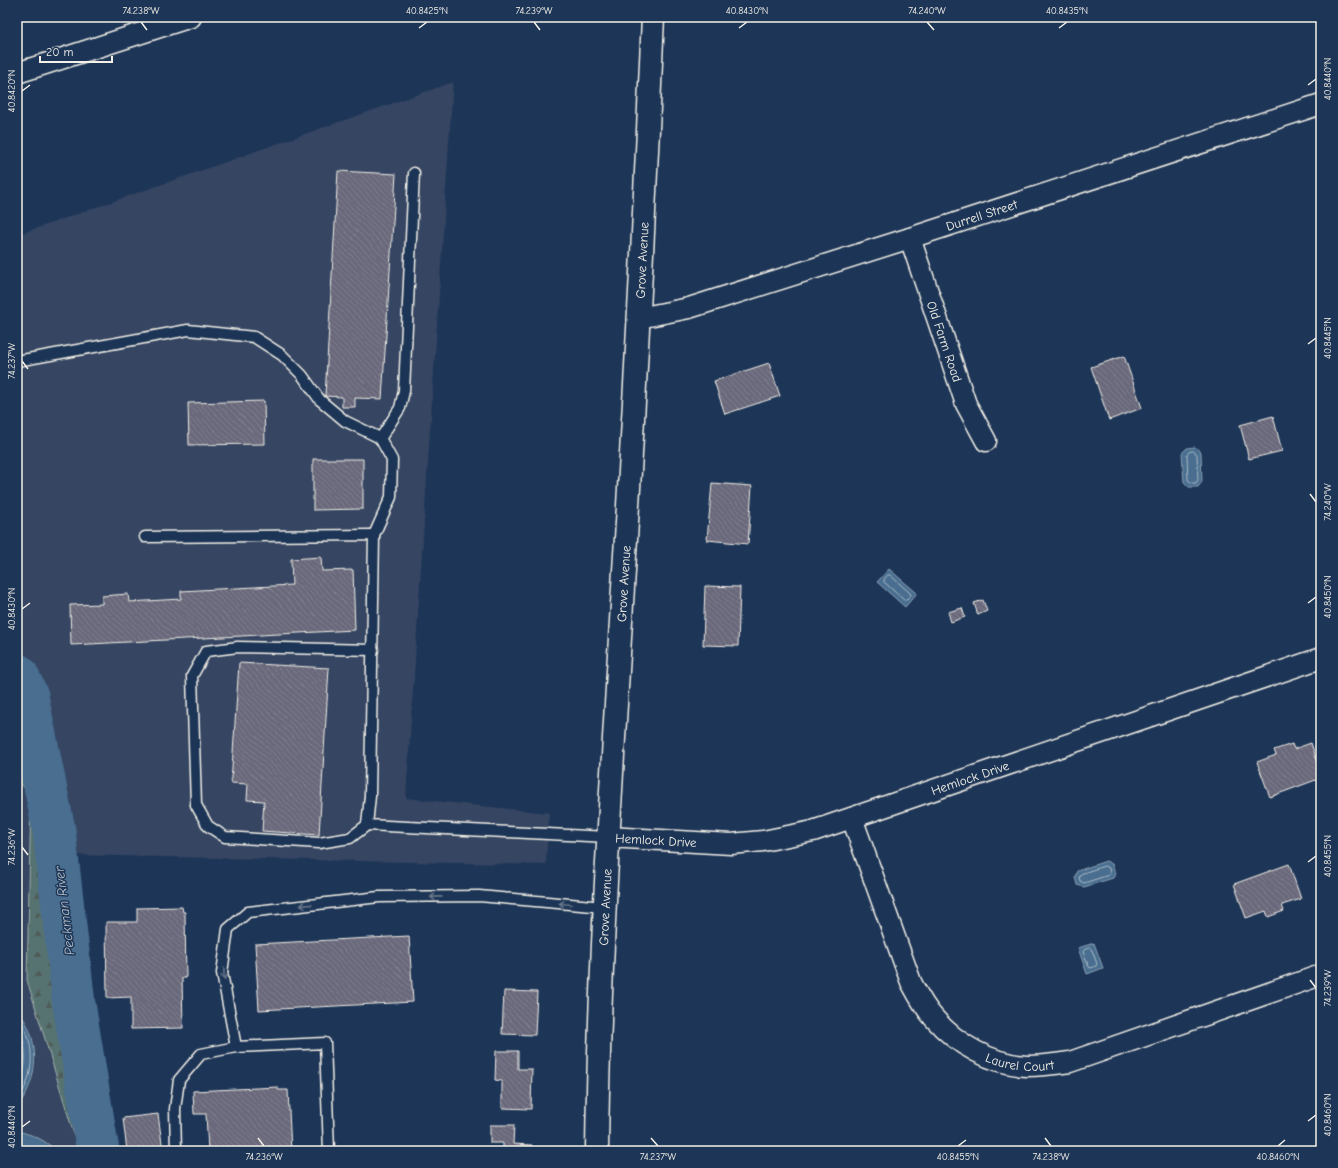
<svg xmlns="http://www.w3.org/2000/svg" width="1338" height="1168" viewBox="0 0 1338 1168" font-family="'Comic Neue',sans-serif">
<style>
.built{fill:#344562}
.forest{fill:url(#forest-firs);stroke:#a5b2ac}
.water{fill:#486e90;stroke:#8da2b3}
.lines{fill:none;stroke-linecap:round;stroke-linejoin:round}
.shore{stroke:#afbdc5;stroke-width:1}
.river{stroke:#486e90;stroke-width:43}
.building{fill:url(#building-back-hatch);stroke:#f4f1e8}
.service-casing{stroke:#f4f1e8;stroke-width:13}
.minor-casing{stroke:#f4f1e8;stroke-width:23}
.tertiary-casing{stroke:#f4f1e8;stroke-width:25}
.service{stroke:#1d3557;stroke-width:10}
.minor{stroke:#1d3557;stroke-width:20}
.tertiary{stroke:#1d3557;stroke-width:22}
.oneway{stroke:#68778a}
.ticks{fill:none;stroke:#f4f1e8;stroke-width:1.5}
.labels{text-anchor:middle;stroke-width:3;stroke-linejoin:round;paint-order:stroke}
.street-label{font-size:13px;fill:#f4f1e8;stroke:#1d3557}
.water-label{font-size:14px;font-style:italic;fill:#b8c3c9;stroke:#1d3557}
.neatline{fill:none;stroke:#f4f1e8;stroke-width:1.5}
.ticks-label{font-size:10px;text-anchor:middle;fill:#f4f1e8}
</style>
<defs>
<pattern id="forest-firs" width="22" height="20" patternUnits="userSpaceOnUse"><rect width="22" height="20" fill="#567371"/><path d="M5 1l3.5 6h-7zM16 11l3.5 6h-7z" fill="#4f5b59"/></pattern>
<pattern id="building-back-hatch" width="6" height="6" patternUnits="userSpaceOnUse"><rect width="6" height="6" fill="#6a697c"/><path d="M-1 5l2 2M0 0l6 6M5-1l2 2" fill="none" stroke="#807f8f"/></pattern>
</defs>
<rect width="100%" height="100%" fill="#1d3557"/>
<filter id="ink" filterUnits="userSpaceOnUse"><feTurbulence type="fractalNoise" baseFrequency=".025" numOctaves="2"/><feDisplacementMap in="SourceGraphic" scale="8" xChannelSelector="R" yChannelSelector="G"/><feConvolveMatrix kernelMatrix="1 2 1 2 8 2 1 2 1" color-interpolation-filters="sRGB"/></filter>
<g filter="url(#ink)">
<g class="built">
<path d="M453,82l-47,716 143,15 -3,52 -477,-10 -52,-203v-417z"/>
<path d="M17,781l14,13 -4,186 52,171h-62z"/>
</g>
<path class="forest" d="M17,648l31,62 31,160 11,126 24,155h-35l-52,-171 4,-186 -14,-13z"/>
<g class="water">
<path d="M1195,447l6,5 1,30 -4,5h-9l-5,-5 -2,-29 5,-5z"/>
<path d="M889,569l28,24 -12,14 -28,-25z"/>
<path d="M1106,861l6,3 3,10 -2,4 -29,9 -7,-2 -2,-8 2,-6z"/>
<path d="M1094,943l9,25 -16,6 -9,-26z"/>
<path d="M17,1010c24,27 23,69 0,97z"/>
<path d="M17,1131c14,3 29,9 39,20h-39z"/>
</g>
<g class="lines">
<g class="shore">
<path d="M1193,451l4,3 1,26 -2,3h-4l-4,-3 -1,-25 2,-3z"/>
<path d="M888,575h2l20,18 1,2 -5,5h-2l-20,-18v-2z"/>
<path d="M1105,866l4,2 1,5 -1,2 -25,8 -4,-2 -1,-4 2,-3z"/>
<path d="M1090,948l2,2 5,14 -1,2 -5,2 -2,-1 -6,-15 1,-2z"/>
<path d="M17,1016c19,22 19,62 0,84"/>
<path d="M17,1025c12,22 10,44 0,67"/>
</g>
<path class="river" d="M17,675l10,21 27,134 20,174 24,147"/>
</g>
<g class="building">
<path d="M338,171l58,3 -14,225 -27,-1v9h-13v-10l-17,-1z"/>
<path d="M1124,356l18,52 -33,12 -18,-53z"/>
<path d="M769,363l11,33 -55,18 -11,-33z"/>
<path d="M264,401l1,43 -76,1 -1,-42z"/>
<path d="M1273,416l9,35 -33,8 -9,-34z"/>
<path d="M313,459h50v50l-50,1z"/>
<path d="M712,483l40,3 -4,58 -41,-4z"/>
<path d="M321,557l1,14 31,-1 2,60 -284,15 -1,-40 32,-1v-8l26,-2 1,8 52,-3v-8l111,-6 -1,-26z"/>
<path d="M705,586l35,1 -2,59 -35,-1z"/>
<path d="M983,600l4,11 -9,4 -4,-12z"/>
<path d="M962,608l3,9 -14,5 -3,-10z"/>
<path d="M239,663l90,5 -10,167 -57,-4 2,-30 -17,-1 1,-16 -17,-1z"/>
<path d="M1311,743l10,29v6l-51,19 -13,-35 19,-7 -2,-5 18,-6 2,5z"/>
<path d="M1289,864l12,35 -19,6 2,6 -16,6 -2,-6 -20,7 -12,-34z"/>
<path d="M182,907l1,5h2l1,66h-4l1,50 -52,1v-32l-24,1 -1,-76h31v-14z"/>
<path d="M409,936l4,66 -154,8 -4,-66z"/>
<path d="M504,991l33,1 -2,43 -33,-1z"/>
<path d="M496,1051h22v18h14l-1,40 -29,-1v-27l-7,-1z"/>
<path d="M278,1087v3h10l3,61h-83l-2,-37h-12l-1,-23z"/>
<path d="M158,1114l5,37h-36l-4,-33z"/>
<path d="M490,1125h24l-1,19 19,1v6h-29v-8h-13z"/>
</g>
<g class="lines">
<defs>
<g id="service">
<path d="M17,361l171,-31 66,7 28,18 20,20 18,25 25,21 35,17 12,22 -1,37 -17,38"/>
<path d="M380,439l20,-31 4,-17 10,-218"/>
<path d="M145,537l229,-2 -4,261 -3,29 241,12"/>
<path d="M367,825l-17,13 -31,5 -94,-6 -17,-11 -12,-21 -4,-129 14,-25 32,-4 135,3"/>
<path d="M176,1151l-1,-42 4,-29 22,-26 35,-7"/>
<path d="M329,1151l-4,-108 -89,4 -14,-74 6,-44 20,-17 131,-15 100,-1 125,11"/>
</g>
<g id="minor">
<path d="M17,73l174,-56"/>
<path id="s1" d="M910,238l56,166 20,37"/>
<path id="s2" d="M639,318l50,-10 221,-70 411,-134"/>
<path id="s3" d="M852,818l59,164c7,13 13,25 23,36 23,27 58,46 93,48 15,0 29,-2 43,-4l251,-87"/>
<path id="s4" d="M608,837l123,7 32,-3 50,-10 508,-173"/>
</g>
<g id="tertiary">
<path id="s5" d="M597,1151c2,-188 15,-376 26,-564 12,-190 22,-380 30,-570"/>
</g>
</defs>
<use href="#service" class="service-casing"/>
<use href="#minor" class="minor-casing"/>
<use href="#tertiary" class="tertiary-casing"/>
<use href="#service" class="service"/>
<use href="#minor" class="minor"/>
<use href="#tertiary" class="tertiary"/>
</g>
<defs><path id="oneway-shaft" d="M-6 0H5M1.5-3L5.5 0L1.5 3" fill="none" stroke-width="1.6" stroke-linecap="round" stroke-linejoin="round"/></defs>
<g class="oneway">
<use href="#oneway-shaft" transform="translate(436 897) rotate(179)"/>
<use href="#oneway-shaft" transform="translate(565 904) rotate(-175)"/>
<use href="#oneway-shaft" transform="translate(306 905) rotate(174)"/>
<use href="#oneway-shaft" transform="translate(224 974) rotate(88)"/>
</g>
</g>
<path class="ticks" d="M141,22l6,8M534,22l6,8M927,22l7,8M419,28l8,-6M739,28l8,-6M1059,28l8,-6M1308,85l8,-6M22,91l8,-6M1308,344l8,-6M22,361l6,8M1310,494l6,8M1308,603l8,-6M22,609l8,-6M22,847l6,8M1308,862l8,-6M1310,980l6,8M1308,1121l8,-6M22,1127l8,-6M258,1138l6,8M651,1138l7,8M1045,1138l6,8M958,1146l8,-6M1278,1146l7,-6"/>
<g class="labels">
<g class="street-label">
<text dy="5" stroke="none"><textPath href="#s2" startOffset="358">Durrell Street</textPath></text>
<text dy="5" stroke="none"><textPath href="#s5" startOffset="892">Grove Avenue</textPath></text>
<text dy="5" stroke="none"><textPath href="#s1" startOffset="109">Old Farm Road</textPath></text>
<text dy="5" stroke="none"><textPath href="#s5" startOffset="568">Grove Avenue</textPath></text>
<text dy="5" stroke="none"><textPath href="#s4" startOffset="372">Hemlock Drive</textPath></text>
<text dy="5" stroke="none"><textPath href="#s4" startOffset="48">Hemlock Drive</textPath></text>
<text dy="5" stroke="none"><textPath href="#s5" startOffset="244">Grove Avenue</textPath></text>
<text dy="5" stroke="none"><textPath href="#s3" startOffset="317">Laurel Court</textPath></text>
</g>
<g class="water-label">
<text transform="translate(64 911) rotate(-97)" y="5">Peckman River</text>
</g>
</g>
<rect width="1338" height="1168" fill="none" stroke="#1d3557" stroke-width="44"/>
<path d="M40 56v6h72v-6" fill="none" stroke="#f4f1e8" stroke-width="2"/>
<text x="46" y="56" font-size="12" fill="#f4f1e8" stroke="#1d3557" stroke-width="3" paint-order="stroke">20 m</text>
<rect x="22" y="22" width="1294" height="1124" class="neatline"/>
<g class="ticks-label">
<text x="141" y="14">74.238°W</text>
<text x="427" y="14">40.8425°N</text>
<text x="534" y="14">74.239°W</text>
<text x="747" y="14">40.8430°N</text>
<text x="927" y="14">74.240°W</text>
<text x="1067" y="14">40.8435°N</text>
<text transform="translate(1327 79) rotate(-90)" y="4">40.8440°N</text>
<text transform="translate(11 91) rotate(-90)" y="4">40.8420°N</text>
<text transform="translate(1327 338) rotate(-90)" y="4">40.8445°N</text>
<text transform="translate(11 361) rotate(-90)" y="4">74.237°W</text>
<text transform="translate(1327 502) rotate(-90)" y="4">74.240°W</text>
<text transform="translate(1327 597) rotate(-90)" y="4">40.8450°N</text>
<text transform="translate(11 609) rotate(-90)" y="4">40.8430°N</text>
<text transform="translate(11 847) rotate(-90)" y="4">74.236°W</text>
<text transform="translate(1327 856) rotate(-90)" y="4">40.8455°N</text>
<text transform="translate(1327 988) rotate(-90)" y="4">74.239°W</text>
<text transform="translate(1327 1115) rotate(-90)" y="4">40.8460°N</text>
<text transform="translate(11 1127) rotate(-90)" y="4">40.8440°N</text>
<text x="264" y="1160">74.236°W</text>
<text x="658" y="1160">74.237°W</text>
<text x="958" y="1160">40.8455°N</text>
<text x="1051" y="1160">74.238°W</text>
<text x="1278" y="1160">40.8460°N</text>
</g>
</svg>
